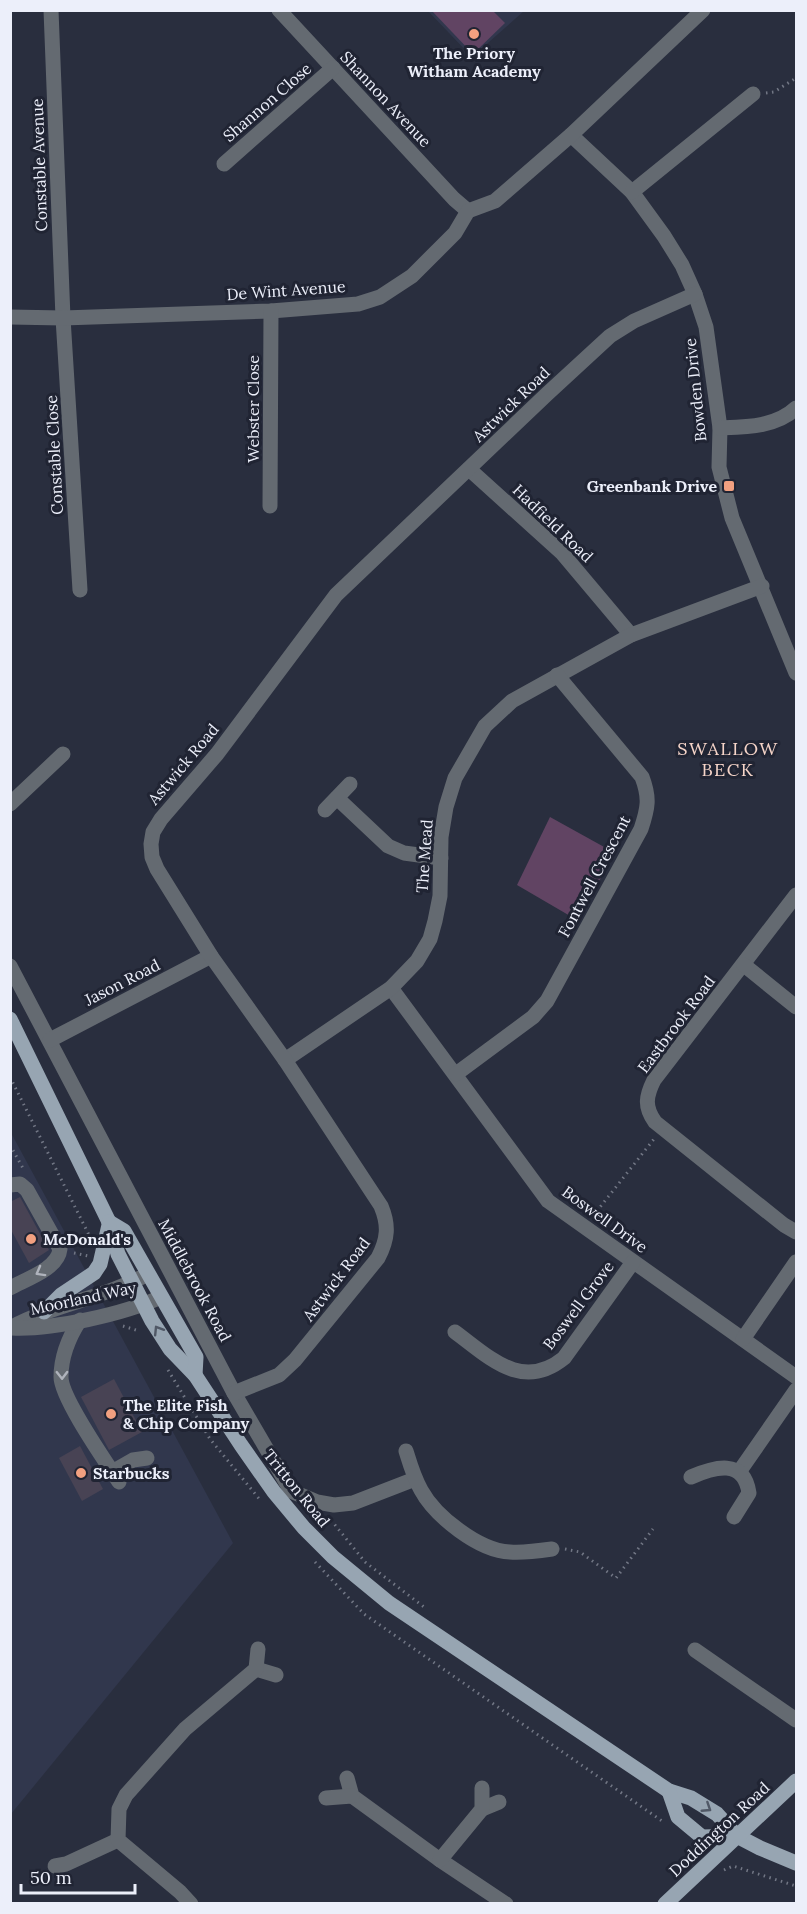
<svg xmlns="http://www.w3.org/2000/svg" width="807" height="1914" viewBox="0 0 807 1914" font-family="Lora,serif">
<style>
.built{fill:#31374d}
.green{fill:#614463}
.building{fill:#484354}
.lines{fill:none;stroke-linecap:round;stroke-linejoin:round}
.path{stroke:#727785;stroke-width:3;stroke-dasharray:1.5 4.5;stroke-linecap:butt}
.minor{stroke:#646a71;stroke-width:15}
.major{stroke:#97a5b2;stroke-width:15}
.oneway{stroke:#afb3bc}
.oneway2{stroke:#505866}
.poi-dot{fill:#f2a080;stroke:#202433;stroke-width:2}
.labels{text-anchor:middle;stroke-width:6;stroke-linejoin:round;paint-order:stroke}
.poi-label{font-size:16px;font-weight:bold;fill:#eceffa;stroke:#202433;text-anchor:start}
.street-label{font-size:16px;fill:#eceffa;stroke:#202433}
.neighbourhood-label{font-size:18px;letter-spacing:1.5px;fill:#f6d5c9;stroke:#202433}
</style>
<rect width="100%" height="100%" fill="#292e3e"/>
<g class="built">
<path d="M428,11h96l-52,46z"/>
<path d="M10,1131l223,412 -222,271h-1z"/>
</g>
<g class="green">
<path d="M432,11h61l12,12 -32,31z"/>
<path d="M550,817l65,36 -38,67 -60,-35z"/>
</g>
<g class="building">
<path d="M20,1197l29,53 -20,13 -19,-35v-26z"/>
<path d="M114,1379l28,53 -33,18 -28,-53z"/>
<path d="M80,1446l23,43 -21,12 -23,-43z"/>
</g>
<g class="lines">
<g class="path">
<path d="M766,93l8,-1 22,-14"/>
<path d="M10,1077l80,160"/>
<path d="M10,1145l14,25"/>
<path d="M593,1216l61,-77"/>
<path d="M74,1253l14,3"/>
<path d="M123,1326l16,5"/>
<path d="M168,1370l42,69 51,62"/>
<path d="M331,1520l34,42 59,45"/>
<path d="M565,1549l15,3 36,26 37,-49"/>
<path d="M315,1562l49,52 298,207"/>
<path d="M724,1870l9,-4 63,20"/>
</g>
<g class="minor">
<path d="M51,10l12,308 17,272"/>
<path d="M279,10l175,189 14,12"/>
<path d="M571,135l61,57 32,44 18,29 13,29 11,33 14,101 -1,39 13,51 64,155"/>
<path d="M224,164l109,-96"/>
<path d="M632,192l121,-98"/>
<path d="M10,317l53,1 208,-7 87,-7 22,-7 32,-21 43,-43 13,-22 27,-10 76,-66 132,-125"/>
<path d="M720,428c26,-1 56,-1 76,-20"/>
<path d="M469,469l93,84 69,82"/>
<path d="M270,506l1,-195"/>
<path d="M337,798l51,48 16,7 37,5"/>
<path d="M10,804l53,-50"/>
<path d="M325,810l25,-26"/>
<path d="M796,895l-142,185c-8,16 -10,27 1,42l129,103 12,7"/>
<path d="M744,965l52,42"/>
<path d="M10,966l224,427 57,98 26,11 17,3 19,-2 62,-24"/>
<path d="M391,988l157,213 248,176"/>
<path d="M50,1040l161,-84"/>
<path d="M285,1060l106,-72 26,-27 13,-22 5,-18 5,-25 1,-59 5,-30 9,-29 30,-52 27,-25 119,-66 131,-49"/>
<path d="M456,1074l77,-57 14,-16 94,-172c7,-21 9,-31 1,-52l-85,-102"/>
<path d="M10,1185l10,-1 7,6 33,59c-2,20 -34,30 -50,39"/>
<path d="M80,1320c-11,17 -19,36 -19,57 0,21 45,85 58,105"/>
<path d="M10,1328c44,-24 94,-30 138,-54"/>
<path d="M12,1328c40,2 112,-14 149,-31"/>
<path d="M455,1332c34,25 67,60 109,26l69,-96"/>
<path d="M743,1339l53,-77"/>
<path d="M234,1393l45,-18 16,-15 83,-102c10,-19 11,-33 3,-52l-96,-146 -74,-104 -54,-87 -5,-12 -1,-13 2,-12 8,-13 56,-65 119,-159 211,-201 63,-58 24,-15 61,-27"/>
<path d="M406,1451c4,13 8,27 15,39 14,26 58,61 89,62 14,1 28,-1 42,-3"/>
<path d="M112,1472l21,-12 14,-2"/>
<path d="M739,1472l57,-82"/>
<path d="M691,1477c23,-10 53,-19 58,16l-15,24"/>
<path d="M695,1650l101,70"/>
<path d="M256,1669l20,6"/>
<path d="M347,1778l5,18 88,64 66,44"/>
<path d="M326,1798l26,-2"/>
<path d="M482,1809l17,-7"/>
<path d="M440,1860l42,-51v-21"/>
<path d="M55,1866l11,-2 52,-24"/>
<path d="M191,1904l-11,-12 -62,-52 1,-31 7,-14 59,-66 71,-60 2,-20"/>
</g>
<g class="major">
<path d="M10,1019l99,203 9,32 34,67 18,28 25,26 46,70 33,47 30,36 29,29 56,46 280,188 22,7 26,16 20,22 23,12 36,15"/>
<path d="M109,1222l15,9 72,126 -1,18"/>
<path d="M44,1312l17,-17 33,-22 6,-9 9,-39"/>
<path d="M669,1791l9,26 24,20 35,-1"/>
<path d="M665,1904l131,-123"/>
</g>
</g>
<defs><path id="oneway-chevron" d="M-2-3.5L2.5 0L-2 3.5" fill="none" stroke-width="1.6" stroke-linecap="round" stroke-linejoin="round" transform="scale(1.5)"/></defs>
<g class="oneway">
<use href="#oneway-chevron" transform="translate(40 1272) rotate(151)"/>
<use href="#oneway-chevron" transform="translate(62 1375) rotate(89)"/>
</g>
<g class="oneway2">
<use href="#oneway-chevron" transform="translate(158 1330) rotate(-122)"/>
<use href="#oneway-chevron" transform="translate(707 1808) rotate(33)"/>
</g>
<g class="poi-dot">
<circle cx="474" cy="34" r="6"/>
<rect x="723" y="480" width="12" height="12" rx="3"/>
<circle cx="31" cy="1239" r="6"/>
<circle cx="111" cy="1414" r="6"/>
<circle cx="81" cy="1473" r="6"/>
</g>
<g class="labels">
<g class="poi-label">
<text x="474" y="59" text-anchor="middle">The Priory<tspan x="474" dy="18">Witham Academy</tspan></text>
<text x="717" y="492" text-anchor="end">Greenbank Drive</text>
<text x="43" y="1245">McDonald's</text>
<text x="123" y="1411">The Elite Fish<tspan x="123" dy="18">&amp; Chip Company</tspan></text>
<text x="93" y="1479">Starbucks</text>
</g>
<g class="street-label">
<text transform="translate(386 99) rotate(47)" y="6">Shannon Avenue</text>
<text transform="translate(267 102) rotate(-41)" y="6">Shannon Close</text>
<text transform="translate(39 165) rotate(-92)" y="6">Constable Avenue</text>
<text transform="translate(286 290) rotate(-4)" y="6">De Wint Avenue</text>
<text transform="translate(695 390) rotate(-96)" y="6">Bowden Drive</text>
<text transform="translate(511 404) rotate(-44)" y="6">Astwick Road</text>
<text transform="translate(253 409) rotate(-90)" y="6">Webster Close</text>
<text transform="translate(54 455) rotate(-93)" y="6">Constable Close</text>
<text transform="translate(553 523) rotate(44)" y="6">Hadfield Road</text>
<text transform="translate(183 764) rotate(-50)" y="6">Astwick Road</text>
<text transform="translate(424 856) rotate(-86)" y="6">The Mead</text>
<text transform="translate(594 876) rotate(-62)" y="6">Fontwell Crescent</text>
<text transform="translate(122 982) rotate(-27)" y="6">Jason Road</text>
<text transform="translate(676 1024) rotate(-53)" y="6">Eastbrook Road</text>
<text transform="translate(605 1219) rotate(36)" y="6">Boswell Drive</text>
<text transform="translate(336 1279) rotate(-53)" y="6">Astwick Road</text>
<text transform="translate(195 1280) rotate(62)" y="6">Middlebrook Road</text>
<text transform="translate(83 1298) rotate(-12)" y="6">Moorland Way</text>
<text transform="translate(578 1305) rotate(-53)" y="6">Boswell Grove</text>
<text transform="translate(297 1488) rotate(51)" y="6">Tritton Road</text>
<text transform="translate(719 1829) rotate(-43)" y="6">Doddington Road</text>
</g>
<g class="neighbourhood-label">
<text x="728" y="755">SWALLOW<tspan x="728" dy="21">BECK</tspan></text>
</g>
</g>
<rect width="807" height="1914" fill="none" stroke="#eceffa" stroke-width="24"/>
<path d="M21 1884v9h114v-9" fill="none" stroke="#eceffa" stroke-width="3"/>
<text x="30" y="1884" font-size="18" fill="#eceffa" stroke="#202433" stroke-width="4.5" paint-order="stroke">50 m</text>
</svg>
